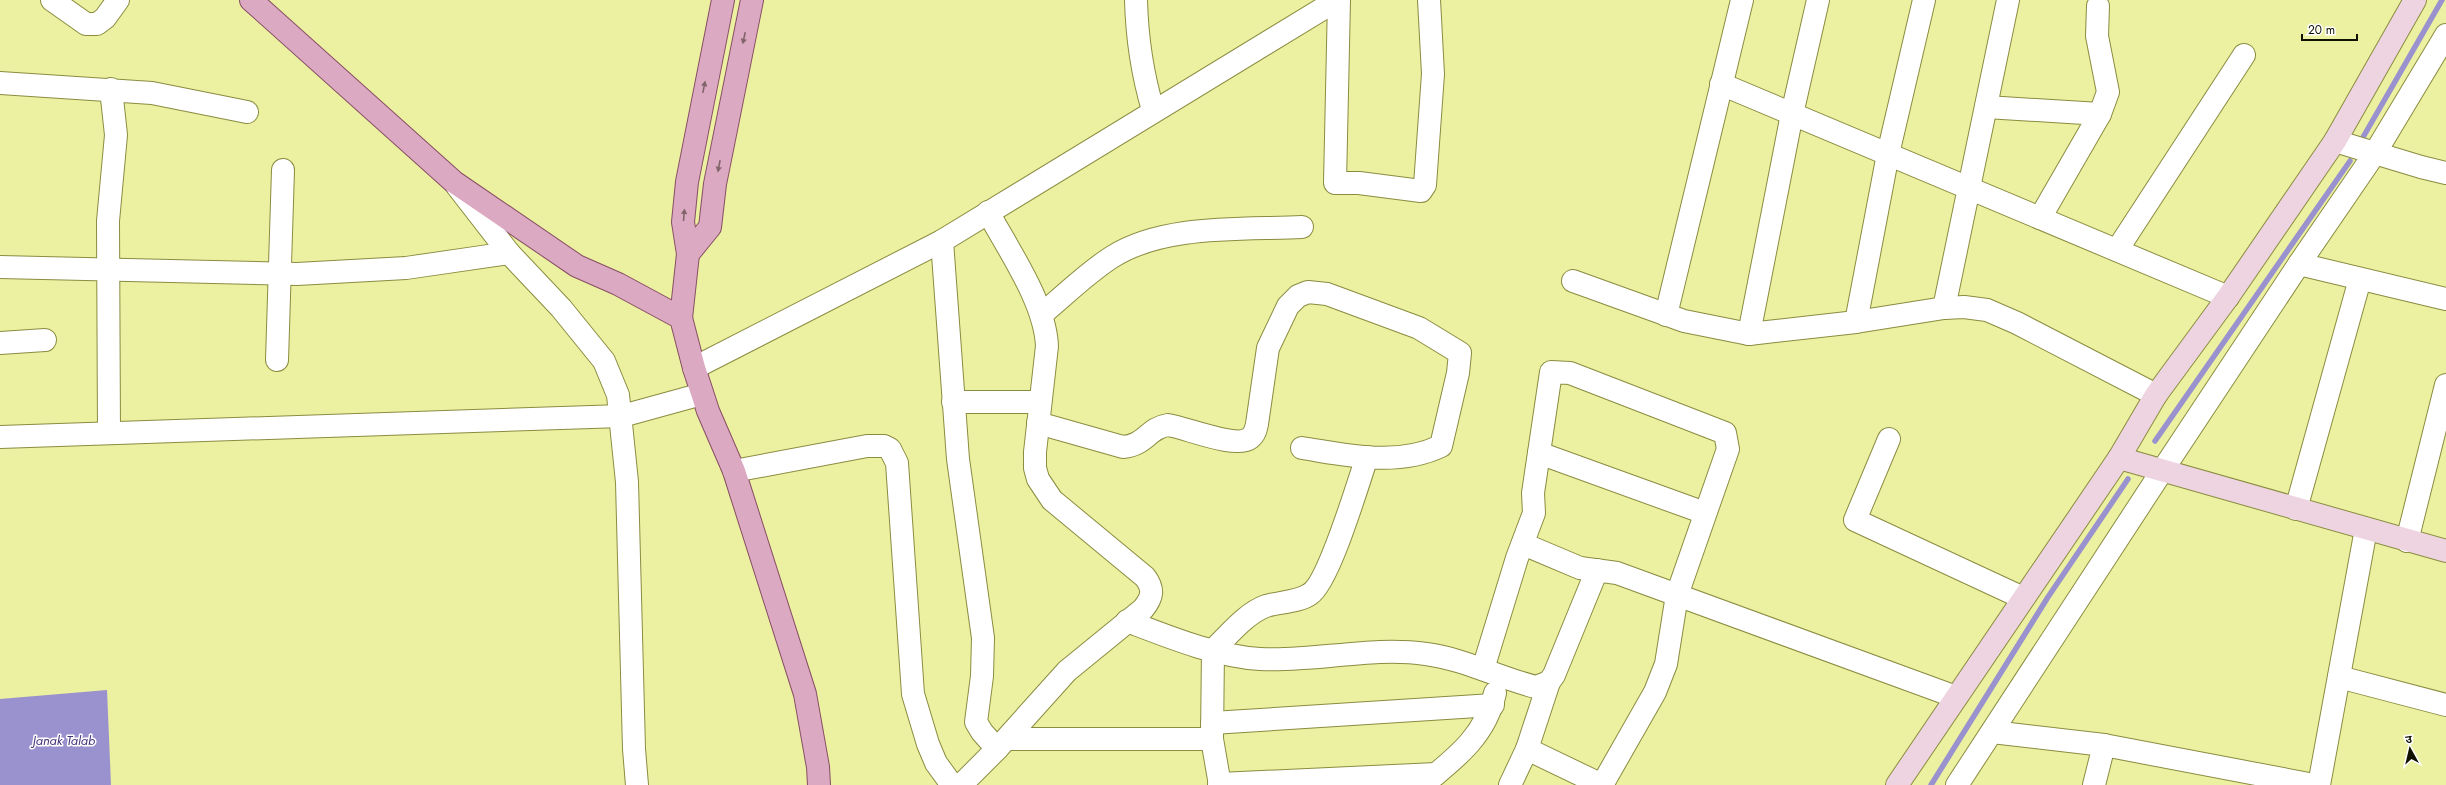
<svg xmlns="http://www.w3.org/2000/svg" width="2446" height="785" viewBox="0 0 2446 785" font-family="Jost,'Noto Sans Devanagari',sans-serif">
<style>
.water{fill:#9a92ce}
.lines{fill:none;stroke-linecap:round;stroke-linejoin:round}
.stream{stroke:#9a92ce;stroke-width:5.5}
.street-casing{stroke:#8a8c40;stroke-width:24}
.secondary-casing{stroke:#8a8c40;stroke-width:24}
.primary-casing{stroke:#864e63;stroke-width:24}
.street{stroke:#fff;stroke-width:22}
.secondary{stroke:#eed4e0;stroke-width:22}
.primary{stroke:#dca9c2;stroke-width:22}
.oneway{fill:#81656b}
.labels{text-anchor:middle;stroke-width:3;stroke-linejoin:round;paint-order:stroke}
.water-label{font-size:13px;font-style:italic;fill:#43327a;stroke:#fff}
</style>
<rect width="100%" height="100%" fill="#ecf0a1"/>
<path class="water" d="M107,690l4,95h-111v-86z"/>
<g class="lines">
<g class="stream">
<path d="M2362,139l80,-139"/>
<path d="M2155,441l195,-280"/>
<path d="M1931,785l117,-188 80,-118"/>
</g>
<defs>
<g id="street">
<path d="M52,0l34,24h11l8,-6 13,-18"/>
<path d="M1136,0c1,39 6,73 17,110"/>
<path d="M1339,0l-4,183h24l62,8 4,-6 8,-111 -4,-74"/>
<path d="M2098,6l-1,30 11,56 -8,22"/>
<path d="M2446,35l-71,118 -76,111 147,35"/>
<path d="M0,83l152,10 95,19"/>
<path d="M1721,84l507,213"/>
<path d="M1986,107l114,7 -60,104"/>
<path d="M2335,141l86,26 25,6"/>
<path d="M457,186l52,67 52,55 43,53 14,34 9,87 7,267 3,36"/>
<path d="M942,241l16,218 25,179 -1,38 -6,46 6,10 15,17"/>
<path d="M2117,250l127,-195"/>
<path d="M0,267l297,7 109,-6 103,-15"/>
<path d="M1573,281l111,40 65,13 107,-12 88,-14 20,-1 23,3 30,13 139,72"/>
<path d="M1944,308l64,-308"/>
<path d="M1042,314c23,-19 45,-41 70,-57 52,-33 131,-27 190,-30"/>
<path d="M1666,315l76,-315"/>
<path d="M1856,322l32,-168 36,-154"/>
<path d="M1749,334l43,-220 26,-114"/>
<path d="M0,343l45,-3"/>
<path d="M277,360l6,-190"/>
<path d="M694,368l248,-127 395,-241"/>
<path d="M953,402h87"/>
<path d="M1038,423l85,24c23,-2 25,-19 45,-22 19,3 68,24 82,13 5,-4 6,-9 7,-14l11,-76 20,-42 10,-10 10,-4 19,2 92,34 41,25 -2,20 -17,73c-44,21 -94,9 -139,2"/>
<path d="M109,433l-1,-212 8,-86 -5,-46"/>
<path d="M0,437l622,-21 80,-22"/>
<path d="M1889,439l-34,81 168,78"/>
<path d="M1539,453l166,60"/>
<path d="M734,471l133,-25h17l6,3 7,14 16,231 15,50 8,19 16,22"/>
<path d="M2296,509l64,-230"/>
<path d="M2407,541l39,-156"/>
<path d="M1523,544l57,24 37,5 339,124"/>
<path d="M1127,621c42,16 88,35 133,38 56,3 111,-13 166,-5 39,5 73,24 110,33l13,-5 5,-7 43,-105"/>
<path d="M1483,669l34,-111 17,-45 -1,-20 18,-121 19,1 155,60 3,16 -51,146 -11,69 -11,28 -53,93"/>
<path d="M2339,677l107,28"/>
<path d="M1212,723l281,-18"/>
<path d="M1992,732l112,13 210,40"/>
<path d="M1007,739h205"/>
<path d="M1527,749l75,36"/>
<path d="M1425,783c31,-25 61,-48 70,-90"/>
<path d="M1219,784l217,-10"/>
<path d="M961,785l36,-36 70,-78 76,-62c10,-12 11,-20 2,-32l-93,-77 -14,-21 -3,-11v-16l12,-106c-2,-44 -38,-95 -59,-134"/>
<path d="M1220,785l-8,-46 1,-89c15,-14 33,-37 53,-44 13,-4 33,-4 44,-12 19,-12 48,-111 57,-137"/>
<path d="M1510,785l17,-36 22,-67"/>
<path d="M1957,785l205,-314 137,-207"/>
<path d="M2094,785l10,-40"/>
<path d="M2319,785l47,-256"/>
</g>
<g id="secondary">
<path d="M2119,458l327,93"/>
<path d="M1897,785l222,-327 37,-63 72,-98 107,-156 80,-141"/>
</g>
<g id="primary">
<path d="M251,0l203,182 123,84 41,18 63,34 13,50 14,43 26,60 71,223 13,73 1,18"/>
<path d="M688,254l22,-27 5,-43 37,-184"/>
<path d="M681,318l7,-64 -5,-32 4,-40 36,-182"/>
</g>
</defs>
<use href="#street" class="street-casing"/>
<use href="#secondary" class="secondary-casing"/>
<use href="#primary" class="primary-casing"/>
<use href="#street" class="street"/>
<use href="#secondary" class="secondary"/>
<use href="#primary" class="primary"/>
</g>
<defs><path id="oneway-solid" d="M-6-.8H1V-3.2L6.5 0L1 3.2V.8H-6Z"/></defs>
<g class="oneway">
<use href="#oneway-solid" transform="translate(744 38) rotate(102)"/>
<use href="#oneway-solid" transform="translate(704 87) rotate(-79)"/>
<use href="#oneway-solid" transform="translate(719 166) rotate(101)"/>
<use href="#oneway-solid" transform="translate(684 215) rotate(-85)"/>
</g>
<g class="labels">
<g class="water-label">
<text x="64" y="745">Janak Talab</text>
</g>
</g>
<g transform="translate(2410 749) rotate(352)" stroke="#ffffff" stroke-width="3" paint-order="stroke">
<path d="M0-3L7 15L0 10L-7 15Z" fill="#111100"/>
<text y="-6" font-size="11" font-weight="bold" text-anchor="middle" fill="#111100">उ</text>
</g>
<path d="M2302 34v6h55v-6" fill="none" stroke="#111100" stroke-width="2"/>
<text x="2308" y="34" font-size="12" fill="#111100" stroke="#ffffff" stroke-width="3" paint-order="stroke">20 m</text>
</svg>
